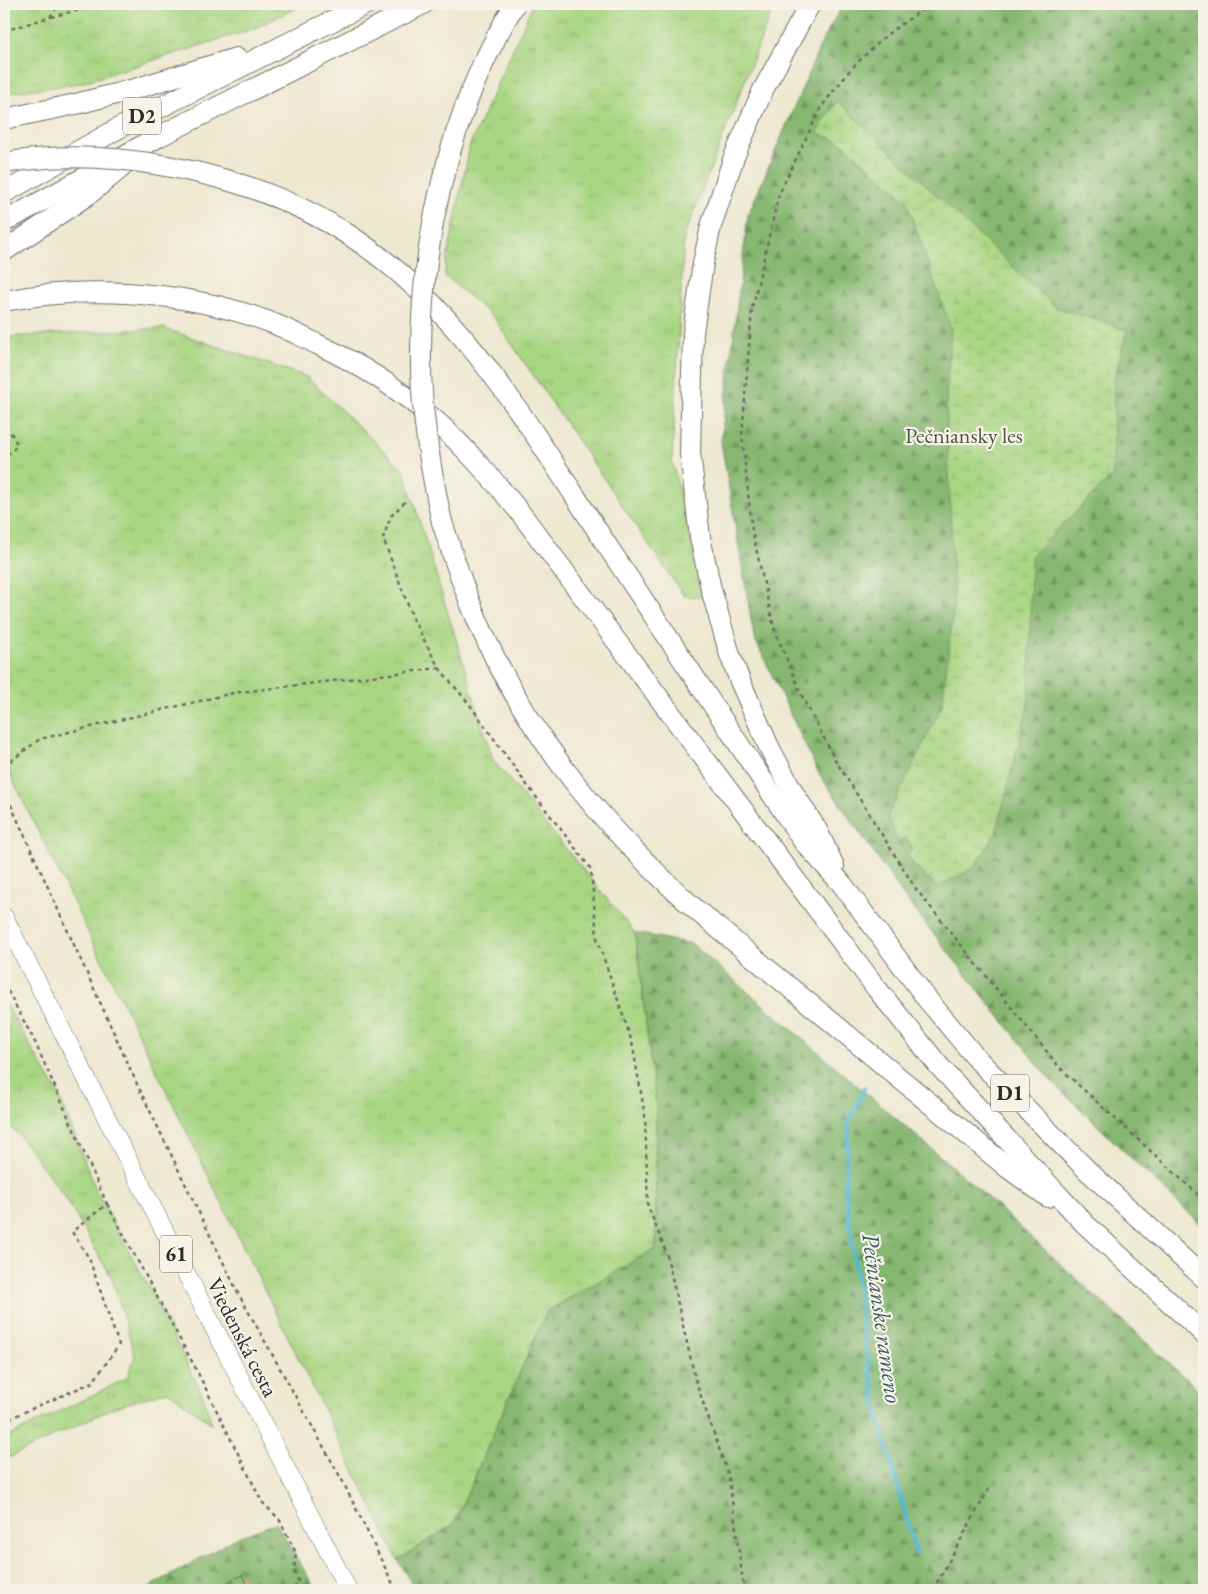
<svg xmlns="http://www.w3.org/2000/svg" width="1208" height="1594" viewBox="0 0 1208 1594" font-family="'EB Garamond',serif">
<style>
.grass{fill:url(#grass-tufts);stroke:#6a8057}
.forest{fill:url(#forest-firs);stroke:#58714e}
.wetland{fill:url(#wetland-marsh);stroke:#6a8057}
.lines{fill:none;stroke-linecap:round;stroke-linejoin:round}
.stream{stroke:#51b7d0;stroke-width:4.5}
.building{fill:#cd9e82}
.major-casing{stroke:#6f6d65;stroke-width:19}
.highway-casing{stroke:#6f6d65;stroke-width:22}
.path{stroke:#6f6d65;stroke-width:2.5;stroke-dasharray:4 4;stroke-linecap:butt}
.major{stroke:#fff;stroke-width:18}
.highway{stroke:#fff;stroke-width:20}
.highway-bridge-casing{stroke:#6f6d65;stroke-width:22;stroke-linecap:butt}
.highway-bridge{stroke:#fff;stroke-width:20}
.labels{text-anchor:middle;stroke-width:4.5;stroke-linejoin:round;paint-order:stroke}
.shield{fill:#f7f3e8;stroke:#686764;stroke-width:1}
.shield-label{font-size:21px;font-weight:bold;fill:#2b2b2b}
.park-label{font-size:22px;fill:#4a5641;stroke:#f7f3e8}
.street-label{font-size:22px;fill:#2b2b2b;stroke:#f7f3e8}
.water-label{font-size:24px;font-style:italic;fill:#385c65;stroke:#f7f3e8}
</style>
<defs>
<pattern id="grass-tufts" width="24" height="20" patternUnits="userSpaceOnUse" patternTransform="scale(1.25)"><rect width="24" height="20" fill="#a9d683"/><path d="M3 7l-1-3M5 7V3M7 7l1-3M15 17l-1-3M17 17v-4M19 17l1-3" fill="none" stroke="#92b871"/></pattern>
<pattern id="forest-firs" width="22" height="20" patternUnits="userSpaceOnUse" patternTransform="scale(1.25)"><rect width="22" height="20" fill="#86b771"/><path d="M5 1l3.5 6h-7zM16 11l3.5 6h-7z" fill="#6e955d"/></pattern>
<pattern id="wetland-marsh" width="20" height="14" patternUnits="userSpaceOnUse" patternTransform="scale(1.25)"><rect width="20" height="14" fill="#a9d683"/><path d="M1 5h8M5 5V1M11 12h8M15 12V8" fill="none" stroke="#92b871"/></pattern>
</defs>
<rect width="100%" height="100%" fill="#f7f3e8"/>
<filter id="ink" filterUnits="userSpaceOnUse"><feTurbulence type="fractalNoise" baseFrequency=".02" numOctaves="2"/><feDisplacementMap in="SourceGraphic" scale="10" xChannelSelector="R" yChannelSelector="G"/><feConvolveMatrix kernelMatrix="1 2 1 2 8 2 1 2 1" color-interpolation-filters="sRGB"/></filter>
<filter id="wash" filterUnits="userSpaceOnUse"><feTurbulence type="fractalNoise" baseFrequency=".0096" numOctaves="4" result="noise"/><feDisplacementMap in="SourceGraphic" scale="20" xChannelSelector="R" yChannelSelector="G"/><feGaussianBlur stdDeviation="1.12" result="paint"/><feColorMatrix in="noise" values="0 0 0 0 0 0 0 0 0 0 0 0 0 0 0 0 0 1.4 0 .05"/><feComposite in="paint" operator="in"/></filter>
<g filter="url(#wash)">
<rect width="100%" height="100%" fill="#ede8d0"/>
<g class="grass">
<path d="M4,4h300l-51,25 -172,54 -77,10z"/>
<path d="M533,4h249l-12,12 -86,221 -12,224 32,136 -20,-1 -190,-278 -50,-43 26,-130z"/>
<path d="M163,328l144,49 97,93 89,290 142,173 21,172v144l-109,62 -93,213 -56,36 -394,-798v-425z"/>
<path d="M4,1001l55,94 37,95 57,105 50,101 9,28 -44,-33 -53,16 -111,53v-21l123,-61 8,-22 -23,-78 -47,-81 -46,-62 -15,-14z"/>
</g>
<g class="forest">
<path d="M844,4h360v1224l-153,-147 -146,-183 -87,-126 -64,-135 -33,-196 27,-226 77,-180z"/>
<path d="M635,933l57,11 285,244 227,207v195h-789l-17,-30 56,-36 93,-213 109,-63v-143z"/>
<path d="M276,1523l40,67h-172l94,-53z"/>
</g>
<path class="wetland" d="M837,101l218,206 72,23 -13,50 -1,95 -82,81 -2,145 -33,132 -22,35 -37,19 -23,-22 -8,-11 7,-5 -8,-12 -7,5 -10,-26 54,-110 12,-102 -8,-207 5,-68 -45,-129 -65,-58 -24,-9 13,-22z"/>
<g class="lines">
<path class="stream" d="M864,1088l-15,33 -4,66 18,143 14,81 39,142"/>
</g>
<g id="blocks">
<path class="building" d="M242,1575l6,11 -9,4h-28z"/>
</g>
</g>
<g filter="url(#ink)">
<use href="#blocks" fill-opacity="0" stroke="#6f6d65" stroke-width="1"/>
<g class="lines">
<defs>
<path id="major" d="M4,917l344,673"/>
<g id="highway">
<path d="M810,4l-47,86 -29,67 -23,69 -8,37 -10,70 -3,120 10,84 11,52 19,66 10,26 29,66 24,45 24,38 17,36"/>
<path d="M4,119l72,-15 55,-14 105,-32"/>
<path d="M230,181c43,13 84,31 122,56 116,76 185,203 260,316 64,96 127,192 191,288l39,43 85,115 51,61 110,111 116,107"/>
<path d="M4,193l115,-65 247,-124"/>
<path d="M4,222l154,-85 265,-133"/>
<path d="M4,251l85,-57 33,-27"/>
<path d="M4,301c81,-16 179,-10 257,18 19,6 38,16 56,25 43,20 84,46 120,78 30,27 56,58 82,89l358,478 62,77 146,158 119,110"/>
<path d="M442,522c9,28 18,56 29,83 49,122 127,217 224,304l313,259 40,29"/>
</g>
</defs>
<use href="#major" class="major-casing"/>
<use href="#highway" class="highway-casing"/>
<g class="path">
<path d="M930,4l-45,32 -34,33 -30,38 -42,87 -27,115 -10,126 10,95 22,98 28,68 34,65 80,128 144,179 144,132"/>
<path d="M51,17l52,-13"/>
<path d="M4,31l46,-14 9,-13"/>
<path d="M4,432l6,-1 7,13 -5,8 -8,2"/>
<path d="M439,668l31,37 54,76 67,88 6,69 35,104 13,73 3,91 18,46 30,130 33,95 15,113"/>
<path d="M4,766l36,-27 193,-46 206,-25 -25,-47 -31,-83 8,-22 15,-15"/>
<path d="M4,790l133,294 101,209 104,187 54,110"/>
<path d="M4,984l30,56 73,164 -35,28 17,26 30,87 -26,37 -89,39"/>
<path d="M107,1204l89,165 66,133 17,17 17,34 -2,18 5,12 -8,7"/>
<path d="M933,1590l57,-103"/>
</g>
<use href="#major" class="major"/>
<use href="#highway" class="highway"/>
<defs>
<g id="highway-bridge">
<path d="M4,163c74,-13 154,-3 226,18"/>
<path d="M442,522c-11,-50 -20,-101 -21,-153 -2,-126 28,-257 94,-365"/>
</g>
</defs>
<use href="#highway-bridge" class="highway-bridge-casing"/>
<use href="#highway-bridge" class="highway-bridge"/>
</g>
</g>
<g class="labels">
<g class="shield">
<rect x="123" y="97.5" width="38" height="37" rx="4"/>
<rect x="991" y="1074.5" width="38" height="37" rx="4"/>
<rect x="160" y="1235.5" width="32" height="37" rx="4"/>
</g>
<g class="shield-label">
<text x="142" y="123">D2</text>
<text x="1010" y="1100">D1</text>
<text x="176" y="1261">61</text>
</g>
<g class="park-label">
<text x="964" y="443">Pečniansky les</text>
</g>
<g class="street-label">
<text transform="translate(243 1337) rotate(63)" y="8">Viedenská cesta</text>
</g>
<g class="water-label">
<text transform="translate(882 1318) rotate(82)" y="8">Pečnianske rameno</text>
</g>
</g>
<rect width="1208" height="1594" fill="none" stroke="#f7f3e8" stroke-width="20"/>
</svg>
